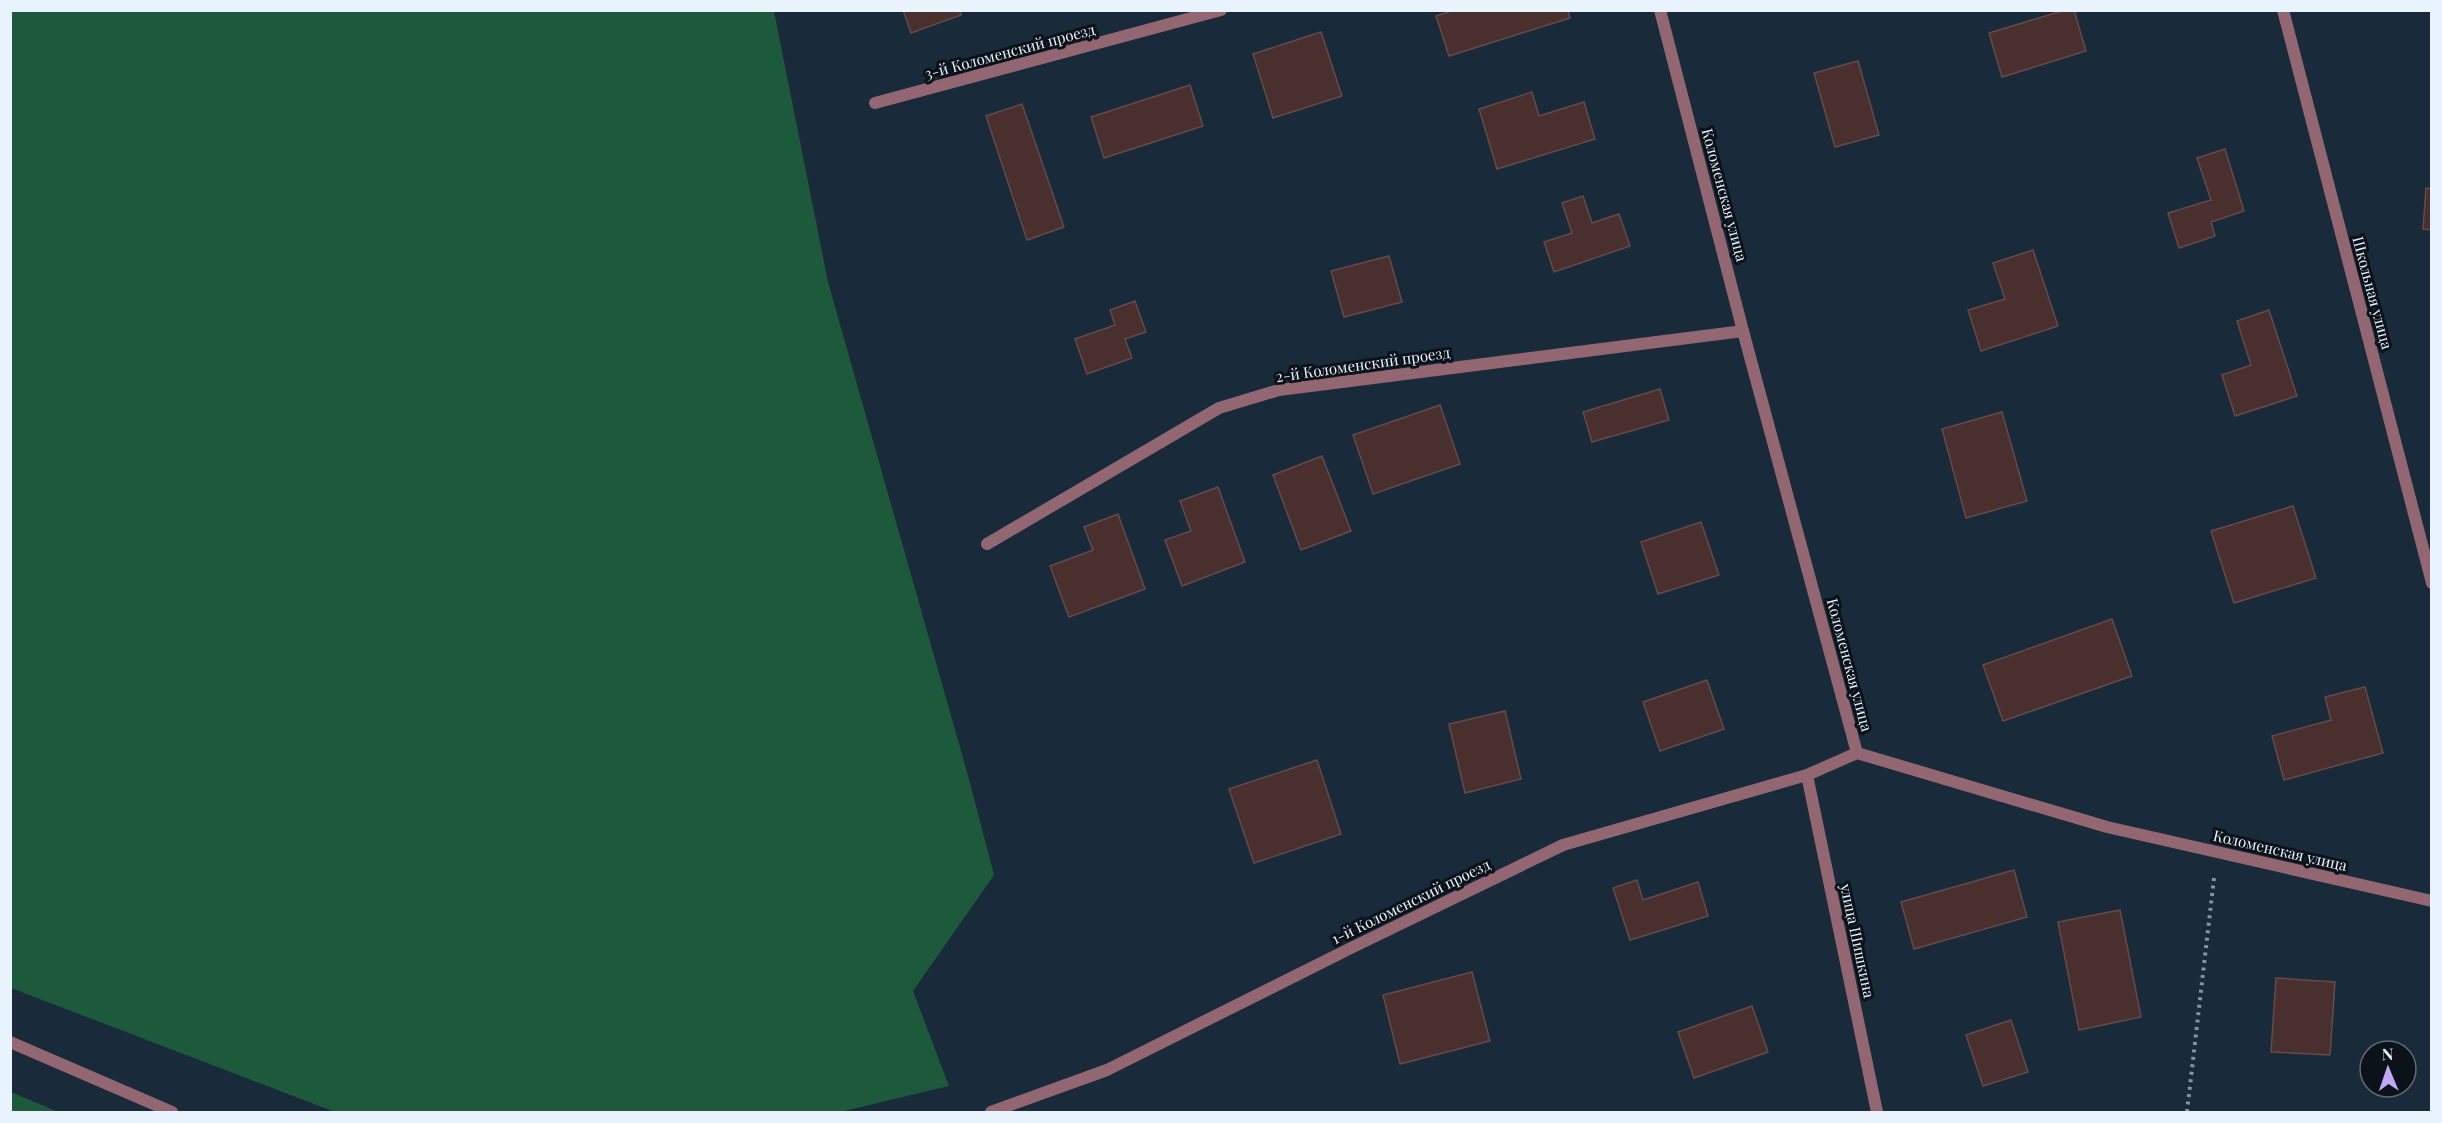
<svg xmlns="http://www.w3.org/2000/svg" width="2442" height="1123" viewBox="0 0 2442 1123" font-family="'Playfair Display',serif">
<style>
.green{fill:#1d593b}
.building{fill:#49302e;stroke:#654a48;stroke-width:1.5}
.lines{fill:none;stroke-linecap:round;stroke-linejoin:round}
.path{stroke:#8794a2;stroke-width:4;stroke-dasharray:3 4.5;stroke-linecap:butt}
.service{stroke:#936771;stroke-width:12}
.minor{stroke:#936771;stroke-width:12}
.labels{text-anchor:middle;stroke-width:6;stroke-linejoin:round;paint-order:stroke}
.street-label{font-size:15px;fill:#e8f3fe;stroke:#0b1219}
</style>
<rect width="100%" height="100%" fill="#192a3a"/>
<g class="green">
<path d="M10,11h764l54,271 141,497 25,96 -81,116 36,95 -109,26h-505l-324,-124z"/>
<path d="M11,1092l47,20h-47z"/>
</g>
<g class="building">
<path d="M903,10h57l1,5 -50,18z"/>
<path d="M1454,10h114l2,8 -121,38 -13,-40z"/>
<path d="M2065,10h9l12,41 -84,26 -13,-44z"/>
<path d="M1321,32l21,64 -69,22 -20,-64z"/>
<path d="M1858,61l21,74 -44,12 -21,-74z"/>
<path d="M1190,85l13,41 -99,32 -13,-41z"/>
<path d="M1532,92l7,24 45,-14 11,37 -98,30 -18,-60z"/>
<path d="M1022,104l42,123 -37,13 -41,-124z"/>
<path d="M2225,149l19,62 -33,11 4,14 -36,12 -11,-35 43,-13 -14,-42z"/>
<path d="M2426,188l6,1v41l-9,-1z"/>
<path d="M1583,196l9,27 27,-9 11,32 -76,26 -10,-30 28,-9 -10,-30z"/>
<path d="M2033,250l25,76 -77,25 -13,-41 37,-11 -12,-36z"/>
<path d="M1389,256l13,46 -58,15 -13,-46z"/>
<path d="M1135,301l11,31 -21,7 7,19 -45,16 -12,-35 40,-14 -5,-15z"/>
<path d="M2269,310l28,86 -62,20 -13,-41 29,-10 -14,-44z"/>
<path d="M1660,389l9,31 -77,22 -9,-30z"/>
<path d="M1440,405l20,59 -87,30 -20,-59z"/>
<path d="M2002,412l25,89 -61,17 -24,-89z"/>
<path d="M1322,456l29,75 -50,19 -28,-75z"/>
<path d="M1218,487l27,75 -63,24 -17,-46 26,-9 -11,-30z"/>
<path d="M2293,506l23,72 -82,25 -23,-72z"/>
<path d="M1118,514l27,75 -76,28 -19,-51 43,-16 -9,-23z"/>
<path d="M1701,522l18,53 -61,19 -17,-52z"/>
<path d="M2112,619l20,57 -129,45 -20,-56z"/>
<path d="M1707,680l17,49 -64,22 -17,-49z"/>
<path d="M2365,687l18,66 -99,27 -12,-44 59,-16 -6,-23z"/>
<path d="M1505,711l16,68 -56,14 -16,-69z"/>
<path d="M1317,760l24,74 -87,29 -25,-74z"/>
<path d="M2014,870l13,47 -113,32 -13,-47z"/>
<path d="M1637,880l6,20 55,-18 10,34 -78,24 -17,-52z"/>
<path d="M2120,910l21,107 -62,13 -21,-108z"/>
<path d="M1472,972l18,69 -90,23 -17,-69z"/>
<path d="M2276,978l59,4 -5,73 -59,-3z"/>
<path d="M1752,1006l16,46 -74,26 -16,-46z"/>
<path d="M2011,1020l17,52 -45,14 -17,-51z"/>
</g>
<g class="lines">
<path class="path" d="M2187,1112l27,-234"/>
<path class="service" d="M10,1042l162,70"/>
<g class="minor">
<path d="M1660,10l83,321 114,422 250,74 325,74"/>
<path d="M2283,10l149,573"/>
<path d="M875,103l346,-93"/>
<path d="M987,544l232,-136 60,-18 464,-59"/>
<path d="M1807,775l70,337"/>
<path d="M991,1112l116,-42 246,-123 210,-102 244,-70 50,-22"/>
</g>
</g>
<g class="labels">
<g class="street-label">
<text transform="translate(1010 52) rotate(-15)" y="5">3-й Коломенский проезд</text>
<text transform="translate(1724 195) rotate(75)" y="5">Коломенская улица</text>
<text transform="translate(2372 293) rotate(75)" y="5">Школьная улица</text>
<text transform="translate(1363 365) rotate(-8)" y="5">2-й Коломенский проезд</text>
<text transform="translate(1849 665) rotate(75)" y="5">Коломенская улица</text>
<text transform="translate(2280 851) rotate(13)" y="5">Коломенская улица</text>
<text transform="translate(1411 902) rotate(-26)" y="5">1-й Коломенский проезд</text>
<text transform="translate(1857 941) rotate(78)" y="5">улица Шишкина</text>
</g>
</g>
<rect width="2442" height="1123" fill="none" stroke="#e8f3fe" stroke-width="24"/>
<g transform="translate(2388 1069) rotate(358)"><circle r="28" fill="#0b1219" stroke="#636c75" stroke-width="1.5"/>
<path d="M0-4.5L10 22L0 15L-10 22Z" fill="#c0a8f4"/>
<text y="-9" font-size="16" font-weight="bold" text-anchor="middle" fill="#e8f3fe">N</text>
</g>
</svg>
